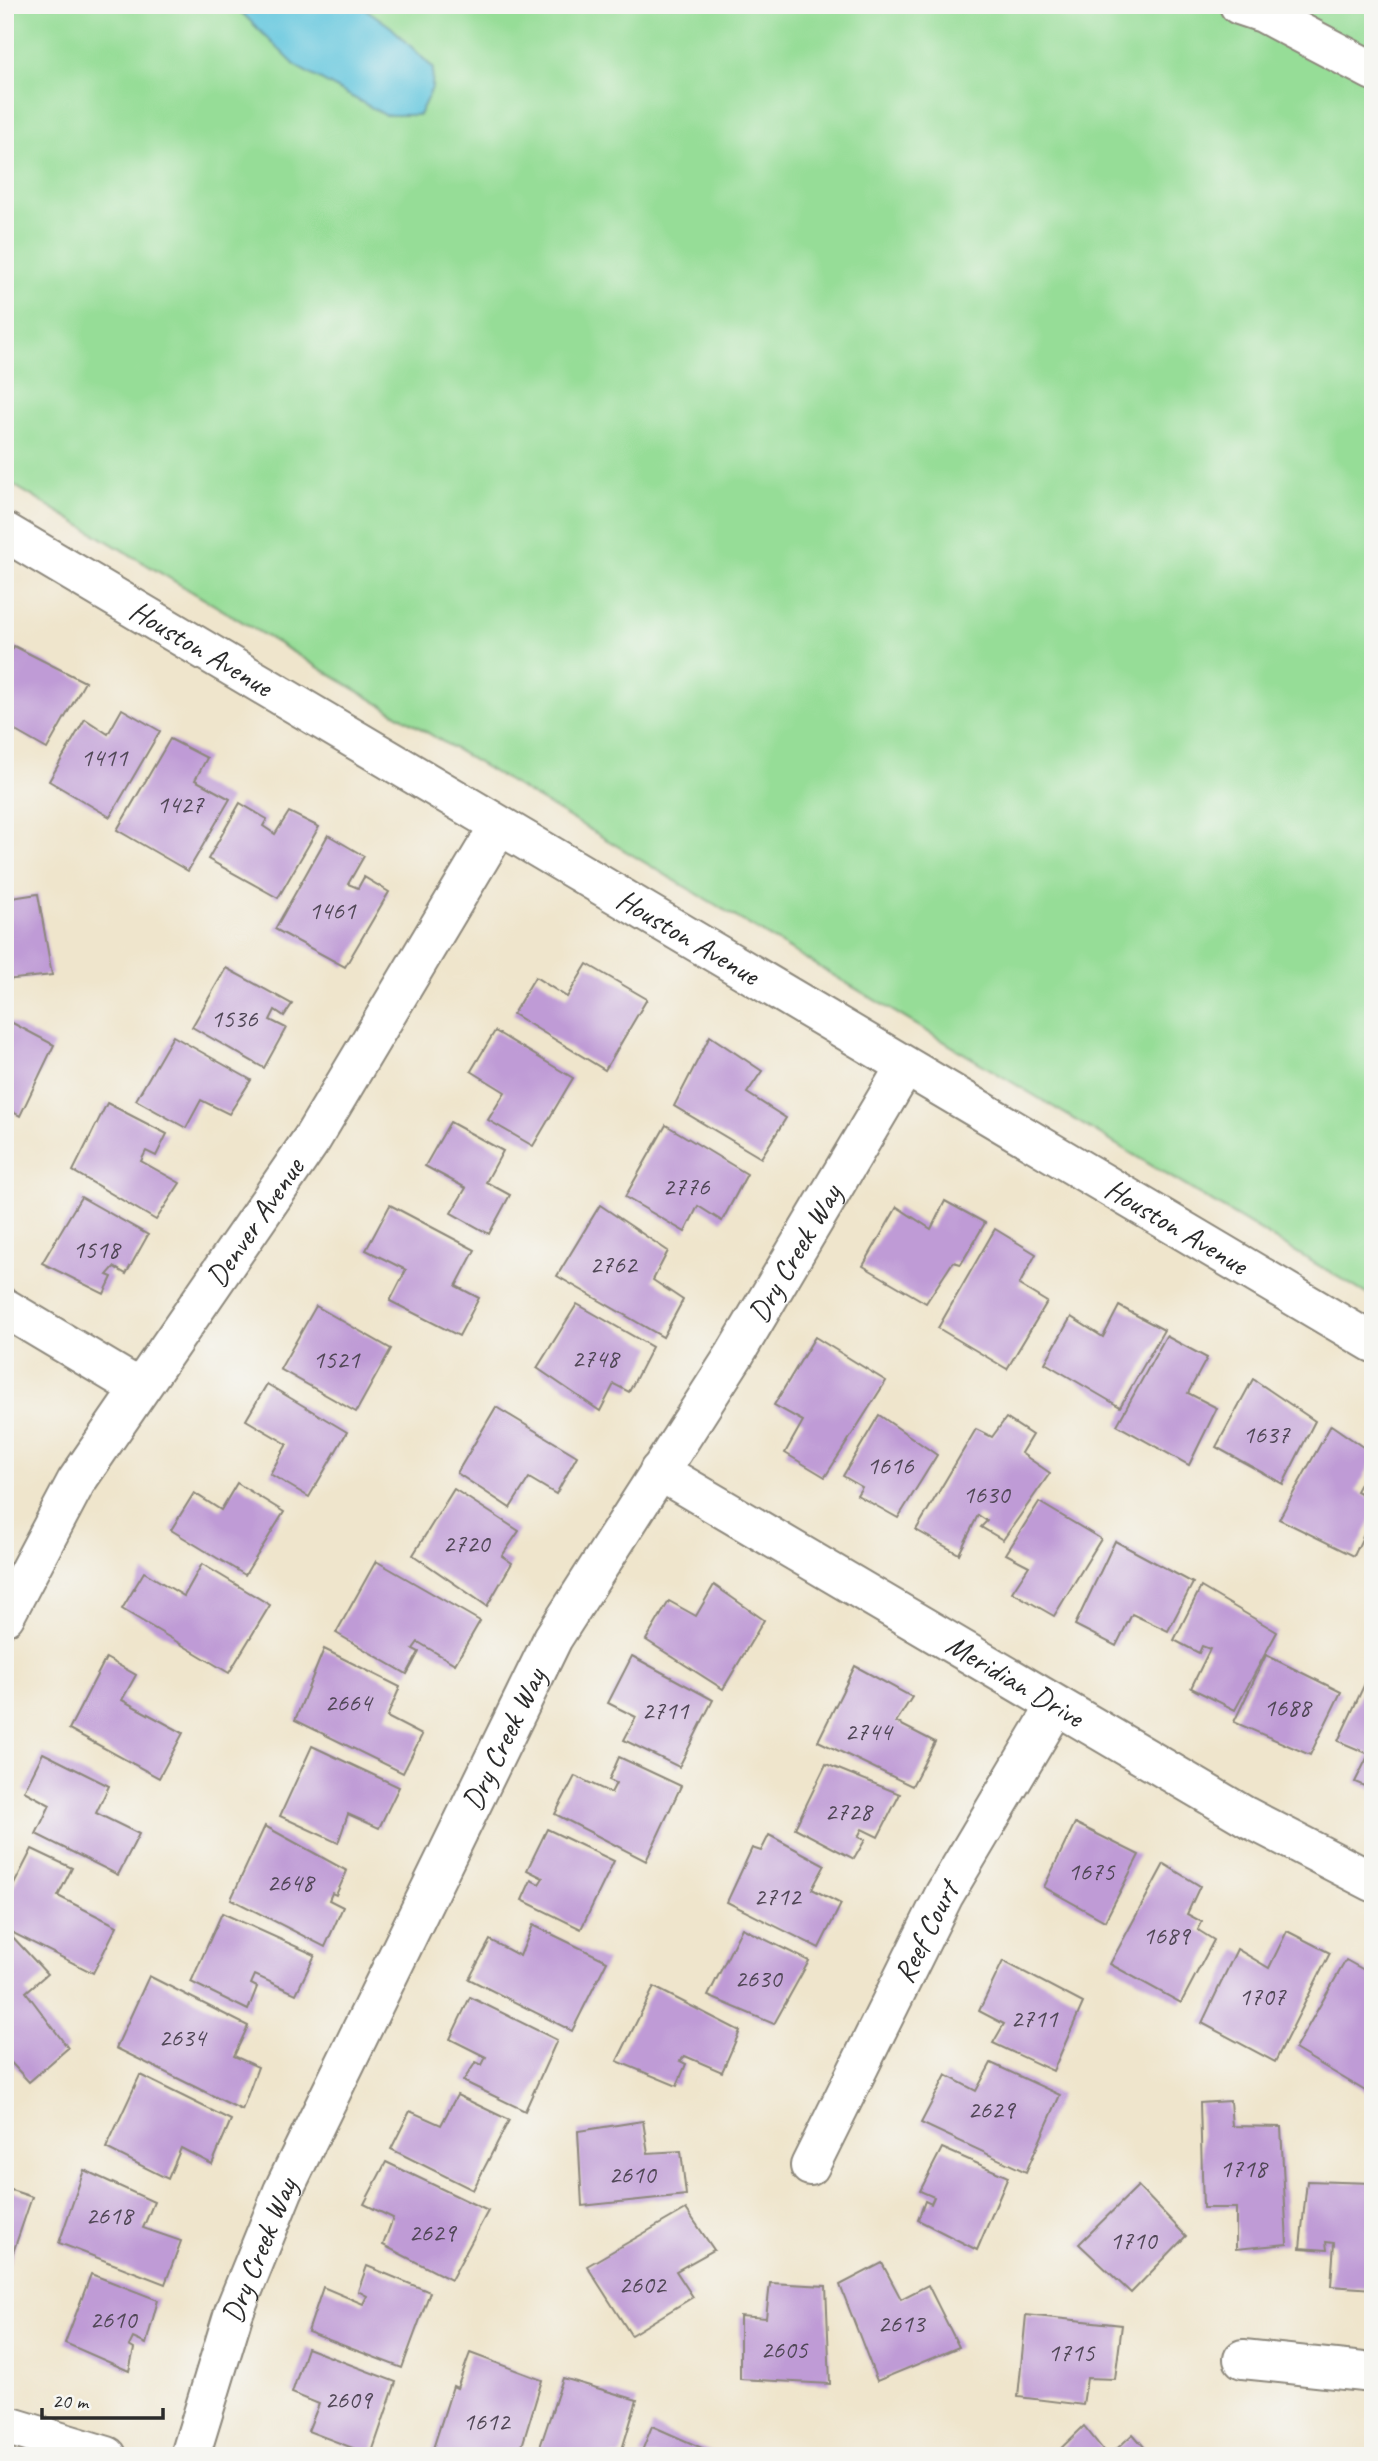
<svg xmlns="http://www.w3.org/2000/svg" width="1378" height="2461" viewBox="0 0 1378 2461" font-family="Caveat,sans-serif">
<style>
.green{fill:#96dd97;stroke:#608461;stroke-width:2}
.water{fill:#61c6de;stroke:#467884;stroke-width:2}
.building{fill:#bf9bd6}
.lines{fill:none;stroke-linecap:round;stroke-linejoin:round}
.minor-casing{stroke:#8d887c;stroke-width:42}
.minor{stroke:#fff;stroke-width:38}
.labels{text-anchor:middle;stroke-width:7;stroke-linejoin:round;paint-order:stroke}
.number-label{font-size:26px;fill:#504756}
.street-label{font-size:30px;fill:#2b2b2b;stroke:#f6f6f2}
</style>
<rect width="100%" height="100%" fill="#f6f6f2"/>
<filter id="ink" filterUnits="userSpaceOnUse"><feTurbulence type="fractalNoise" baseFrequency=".0143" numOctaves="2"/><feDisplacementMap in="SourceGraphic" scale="14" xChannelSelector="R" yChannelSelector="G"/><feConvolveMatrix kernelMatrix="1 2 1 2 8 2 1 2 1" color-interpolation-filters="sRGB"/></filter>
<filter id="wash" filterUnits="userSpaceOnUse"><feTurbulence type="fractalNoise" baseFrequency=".00686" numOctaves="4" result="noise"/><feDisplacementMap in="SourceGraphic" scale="28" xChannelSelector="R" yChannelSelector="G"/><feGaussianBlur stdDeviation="1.57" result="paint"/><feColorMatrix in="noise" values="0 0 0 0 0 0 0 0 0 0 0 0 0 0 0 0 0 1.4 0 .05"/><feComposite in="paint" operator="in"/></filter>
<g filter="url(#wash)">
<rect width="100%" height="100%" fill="#efe5cc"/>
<path class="green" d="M5,5h1368v1293l-1368,-818z"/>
<path class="water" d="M234,5h126l31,22 42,41 -1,20 -13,27h-34l-88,-48z"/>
<g id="blocks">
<g class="building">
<path d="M14,646l71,36 -38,67 -42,-24v-62z"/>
<path d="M122,709l38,22 -50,86 -61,-36 36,-62 23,15z"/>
<path d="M170,739l37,19 -12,22 35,19 -42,72 -71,-41z"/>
<path d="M240,803l27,16 -4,7 12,8 14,-22 30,15 -41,71 -70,-39z"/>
<path d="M328,835l36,21 -16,28 10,4 6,-11 25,15 -44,75 -70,-38z"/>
<path d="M38,894l14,81 -47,5v-81z"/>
<path d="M587,964l60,35 -42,71 -92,-56 22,-37 32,20z"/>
<path d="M226,968l66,36 -8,12 -9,-6 -5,10 16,8 -22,40 -72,-41z"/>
<path d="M5,1019l49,26 -34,71 -15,-8z"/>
<path d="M495,1031l78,47 -40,68 -45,-26 17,-28 -34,-21z"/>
<path d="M173,1036l78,44 -22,34 -28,-14 -15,28 -50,-28z"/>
<path d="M710,1036l52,35 -15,22 39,25 -25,40 -87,-52z"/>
<path d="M107,1103l60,31 -11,22 -10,-5 -5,10 39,22 -24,37 -83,-49z"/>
<path d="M450,1122l53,29 -17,31 24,13 -21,39 -38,-21 15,-25 -41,-22z"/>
<path d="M666,1125l81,49 -25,47 -24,-15 -13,26 -60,-35z"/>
<path d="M81,1197l67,38 -22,39 -12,-7 -7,8 5,2 -8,17 -62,-31z"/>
<path d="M945,1201l40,22 -24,41 -8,-2 -27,41 -63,-37 34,-59 34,22z"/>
<path d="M390,1205l85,45 -19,36 23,12 -20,38 -69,-35 16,-31 -40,-20z"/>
<path d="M600,1205l68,46 -15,29 30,20 -20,37 -106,-61z"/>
<path d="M995,1229l41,25 -17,31 28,17 -40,67 -69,-41z"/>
<path d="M577,1304l75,43 -23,45 -15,-8 -14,27 -63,-43z"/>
<path d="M316,1306l75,43 -35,63 -76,-43z"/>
<path d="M1119,1306l45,24 -44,77 -75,-44 26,-46 32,20z"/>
<path d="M1166,1336l41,22 -19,35 29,15 -28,57 -72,-40z"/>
<path d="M815,1337l71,44 -61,96 -40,-24 18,-32 -29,-16z"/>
<path d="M1253,1379l62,42 -32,63 -67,-37z"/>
<path d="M267,1384l80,48 -38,65 -39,-23 17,-30 -41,-24z"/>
<path d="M496,1407l81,49 -21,38 -27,-16 -19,30 -53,-35z"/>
<path d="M879,1415l58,40 -39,63 -41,-23 5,-8 -19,-11z"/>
<path d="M1006,1418l26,17 -11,18 29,20 -47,67 -22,-13 6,-6 -9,-6 -19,39 -43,-24 60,-101 16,8z"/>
<path d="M1331,1425l42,29v6l-17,31 17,9v15l-19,41 -75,-37z"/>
<path d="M237,1483l47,29 -39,63 -74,-45 23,-37 27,17z"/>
<path d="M454,1489l65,42 -17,25 10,7 -25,43 -74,-51z"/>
<path d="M1039,1502l62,37 -47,77 -42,-24 17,-26 -23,-12z"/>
<path d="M1115,1541l78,42 -25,48 -36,-17 -16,32 -41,-21z"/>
<path d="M376,1561l104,60 -25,43 -37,-22 -5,7 6,3 -12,22 -71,-41z"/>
<path d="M202,1564l68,41 -41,68 -107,-64 22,-37 40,24z"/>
<path d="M714,1585l50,35 -41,69 -77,-49 23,-39 27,15z"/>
<path d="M1201,1587l76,45 -42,78 -44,-22 19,-39 -8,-3 -3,7 -25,-13z"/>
<path d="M324,1649l76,38 -13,30 35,18 -19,38 -108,-53z"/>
<path d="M1266,1655l75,37 -31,63 -76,-33z"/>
<path d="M632,1656l81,44 -34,67 -55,-27 12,-23 -28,-14z"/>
<path d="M106,1658l30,17 -14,25 61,33 -24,45 -90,-49z"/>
<path d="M855,1666l57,31 -16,25 39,20 -23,44 -94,-45z"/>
<path d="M1367,1679l6,3v108l-18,-8 14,-28 -31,-13z"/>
<path d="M312,1746l87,41 -20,41 -31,-14 -10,29 -58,-27z"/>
<path d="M43,1753l66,33 -13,27 43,21 -21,41 -82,-41 14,-29 -26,-14z"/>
<path d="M619,1757l62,29 -35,75 -91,-47 20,-38 36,17 5,-10 -7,-3z"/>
<path d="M826,1764l74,30 -22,43 -16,-8 -4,8 7,3 -11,19 -59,-31z"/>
<path d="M1075,1823l64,32 -34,66 -61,-34z"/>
<path d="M265,1826l82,45 -11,24 -4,-2 -3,7 14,7 -18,40 -94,-48z"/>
<path d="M547,1829l67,32 -33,68 -59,-29 9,-20 8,4 4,-6 -16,-8z"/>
<path d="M769,1835l56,30 -13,24 29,15 -22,44 -92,-46 25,-54 9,3z"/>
<path d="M32,1849l40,19 -14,28 59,30 -24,47 -88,-44v-27z"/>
<path d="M1164,1864l36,22 -13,28 15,8 -4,8 16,10 -33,63 -71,-39z"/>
<path d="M222,1913l93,42 -19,39 -41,-19 -4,9 6,3 -9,23 -57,-28z"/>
<path d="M533,1925l74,36 -35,70 -103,-52 21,-39 30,16z"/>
<path d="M742,1928l67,33 -35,63 -66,-28z"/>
<path d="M1287,1931l43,22 -55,109 -73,-39 35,-74 32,19z"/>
<path d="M11,1935l36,39 -21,18 42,56 -39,34 -24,-26v-115z"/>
<path d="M1346,1960l27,15v108l-6,9 -72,-43z"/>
<path d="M1003,1961l80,42 -30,68 -60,-28 11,-19 -25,-13z"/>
<path d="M149,1976l99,50 -14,30 24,11 -16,43 -126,-62z"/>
<path d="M654,1987l86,44 -18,41 -37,-16 -5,5 6,3 -9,22 -60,-25z"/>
<path d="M470,1997l87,43 -32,71 -62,-30 13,-19 6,3 4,-8 -36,-18z"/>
<path d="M991,2063l69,32 -34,77 -105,-49 25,-48 30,16z"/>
<path d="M140,2075l91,45 -19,44 -31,-16 -13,31 -62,-31z"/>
<path d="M457,2095l52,25 -36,70 -82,-41 19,-38 31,14z"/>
<path d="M1230,2101l2,25 49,1 6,117 -51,5v-41h-33l-3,-105z"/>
<path d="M643,2121l5,32 33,-2 5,44 -104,11 -4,-75z"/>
<path d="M942,2148l66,29 -31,73 -59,-30 7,-19 6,3 3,-7 -14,-6z"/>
<path d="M386,2162l102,49 -37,69 -68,-35 10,-27 -29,-14z"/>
<path d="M84,2170l70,32 -11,26 38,13 -16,43 -106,-41z"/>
<path d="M1307,2181l66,2v106l-42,-3 3,-43 -8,-1 1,8 -27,-2z"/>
<path d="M1138,2186l48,50 -55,57 -52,-49z"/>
<path d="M5,2188l27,9 -26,76h-1z"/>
<path d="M686,2209l28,41 -38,21 17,26 -62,38 -44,-69z"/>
<path d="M882,2263l19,36 27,-14 31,62 -82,34 -37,-96z"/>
<path d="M367,2266l63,26 -28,76 -94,-36 15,-45 40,17 4,-8 -9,-5z"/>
<path d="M91,2274l67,26 -12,44 -13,-6 -4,8 5,3 -5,22 -64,-28z"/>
<path d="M770,2283l56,3 4,98 -90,-5v-63l26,2z"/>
<path d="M1026,2315l96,10 -7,54 -28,-1 -4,27 -65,-8z"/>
<path d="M307,2348l89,34 -25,73 -63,-24 11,-27 -27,-11z"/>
<path d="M470,2353l72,27 -23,76 -88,-1 22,-69 4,2z"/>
<path d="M563,2378l74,22 -17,56h-83z"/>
<path d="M652,2426l68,30h-80z"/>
<path d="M1084,2426l24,30h-55z"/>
<path d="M1133,2434l19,22h-43z"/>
</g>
</g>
</g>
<g filter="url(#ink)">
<use href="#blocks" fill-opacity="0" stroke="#8d887c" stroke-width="2"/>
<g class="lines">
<defs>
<g id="minor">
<path d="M1239,5l24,8 110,58"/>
<path id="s1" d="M5,532l1368,811"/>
<path d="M5,1308l134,80"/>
<path id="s2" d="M659,1471l586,345 128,66"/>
<path id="s3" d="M5,1616l71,-134 236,-343 187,-313"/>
<path id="s4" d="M810,2166l134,-271 112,-189"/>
<path d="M1243,2359l130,14"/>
<path d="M5,2425l102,31"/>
<path id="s5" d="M190,2456l44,-144 49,-121 270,-553 182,-284 170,-287"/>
</g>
</defs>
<use href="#minor" class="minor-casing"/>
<use href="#minor" class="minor"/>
</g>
</g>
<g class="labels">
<g class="number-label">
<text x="104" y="766">1411</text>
<text x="180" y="813">1427</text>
<text x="332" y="919">1461</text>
<text x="234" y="1027">1536</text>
<text x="686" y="1195">2776</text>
<text x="96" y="1258">1518</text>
<text x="613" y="1273">2762</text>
<text x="595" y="1367">2748</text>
<text x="336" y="1368">1521</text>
<text x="1266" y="1443">1637</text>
<text x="890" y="1474">1616</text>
<text x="986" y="1503">1630</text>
<text x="466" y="1552">2720</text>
<text x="348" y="1711">2664</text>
<text x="1287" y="1716">1688</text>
<text x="665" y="1719">2711</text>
<text x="868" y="1740">2744</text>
<text x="848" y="1820">2728</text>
<text x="1091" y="1880">1675</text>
<text x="290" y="1891">2648</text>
<text x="777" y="1905">2712</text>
<text x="1166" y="1944">1689</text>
<text x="758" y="1987">2630</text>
<text x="1262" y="2005">1707</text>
<text x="1034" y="2027">2711</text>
<text x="182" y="2046">2634</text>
<text x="991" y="2118">2629</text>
<text x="1243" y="2177">1718</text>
<text x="632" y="2183">2610</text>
<text x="109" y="2224">2618</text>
<text x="432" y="2241">2629</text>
<text x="1133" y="2249">1710</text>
<text x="642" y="2293">2602</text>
<text x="113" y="2328">2610</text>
<text x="901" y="2332">2613</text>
<text x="784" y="2358">2605</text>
<text x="1071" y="2361">1715</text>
<text x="348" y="2408">2609</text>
<text x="486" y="2430">1612</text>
</g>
<g class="street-label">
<text dy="10" stroke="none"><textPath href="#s1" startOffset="228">Houston Avenue</textPath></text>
<text dy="10" stroke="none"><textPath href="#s1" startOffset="794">Houston Avenue</textPath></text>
<text dy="10" stroke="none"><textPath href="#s3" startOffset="467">Denver Avenue</textPath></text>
<text dy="10" stroke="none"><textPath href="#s1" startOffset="1362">Houston Avenue</textPath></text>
<text dy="10" stroke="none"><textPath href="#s5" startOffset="1351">Dry Creek Way</textPath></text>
<text dy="10" stroke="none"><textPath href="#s2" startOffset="413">Meridian Drive</textPath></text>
<text dy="10" stroke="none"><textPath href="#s5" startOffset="784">Dry Creek Way</textPath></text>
<text dy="10" stroke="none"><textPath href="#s4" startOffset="261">Reef Court</textPath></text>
<text dy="10" stroke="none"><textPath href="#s5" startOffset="217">Dry Creek Way</textPath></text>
</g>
</g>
<rect width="1378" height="2461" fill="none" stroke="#f6f6f2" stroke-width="28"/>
<path d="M42 2408v10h121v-10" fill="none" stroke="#2b2b2b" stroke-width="3.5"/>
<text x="52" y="2408" font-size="21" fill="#2b2b2b" stroke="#f6f6f2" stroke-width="5" paint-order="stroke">20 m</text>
</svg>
